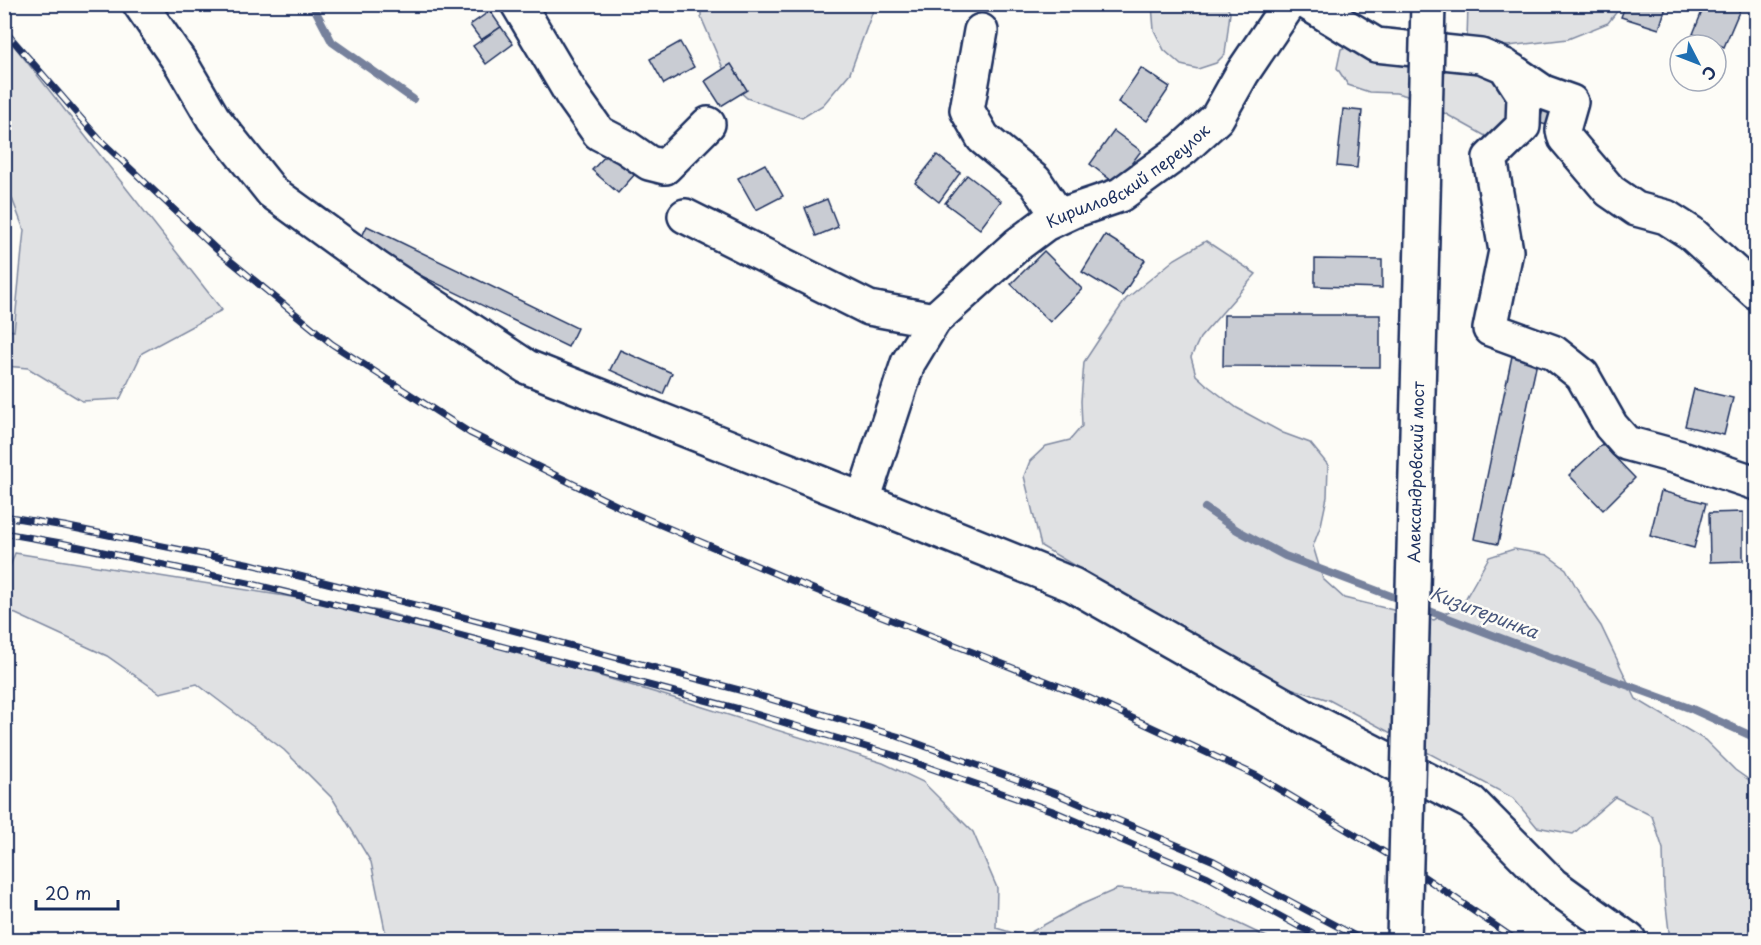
<svg xmlns="http://www.w3.org/2000/svg" width="1761" height="945" viewBox="0 0 1761 945" font-family="'Playpen Sans',sans-serif">
<style>
.green{fill:#e0e1e3;stroke:#7e88a0;stroke-width:1.5}
.lines{fill:none;stroke-linecap:round;stroke-linejoin:round}
.stream{stroke:#76819c;stroke-width:8}
.building{fill:#c9ccd3;stroke:#1b2f5e;stroke-width:1.5}
.minor-casing{stroke:#1b2f5e;stroke-width:38}
.minor{stroke:#fdfcf7;stroke-width:33}
.rail-casing{stroke:#1b2f5e;stroke-width:7}
.rail{stroke:#fdfcf7;stroke-width:4.5;stroke-dasharray:14;stroke-linecap:butt}
.major-bridge-casing{stroke:#1b2f5e;stroke-width:38;stroke-linecap:butt}
.major-bridge{stroke:#fdfcf7;stroke-width:33}
.labels{text-anchor:middle;stroke-width:5;stroke-linejoin:round;paint-order:stroke}
.street-label{font-size:16px;fill:#1b2f5e;stroke:#fdfcf7}
.water-label{font-size:18px;font-style:italic;fill:#49587d;stroke:#fdfcf7}
</style>
<rect width="100%" height="100%" fill="#fdfcf7"/>
<filter id="ink" filterUnits="userSpaceOnUse"><feTurbulence type="fractalNoise" baseFrequency=".0167" numOctaves="2"/><feDisplacementMap in="SourceGraphic" scale="12" xChannelSelector="R" yChannelSelector="G"/><feConvolveMatrix kernelMatrix="1 2 1 2 8 2 1 2 1" color-interpolation-filters="sRGB"/></filter>
<g filter="url(#ink)">
<g class="green">
<path d="M701,5h174l-25,68 -27,32 -21,13 -55,-20 -18,-16 -28,-65z"/>
<path d="M1152,5h74l4,8 -5,41 -9,9 -18,6 -17,-4 -17,-15 -10,-20z"/>
<path d="M1468,5h154l-14,18 -40,16 -60,7 -41,-6z"/>
<path d="M5,34l217,276 -80,43 -22,46 -38,2 -54,-33 -23,-2v-37l9,2 10,-101 -19,-50z"/>
<path d="M1350,45l43,17 100,12 15,17 3,27 -22,20 -70,-39 -23,-6 -27,-1 -21,-7 -11,-17 4,-19z"/>
<path d="M1206,241l50,33 -56,64 -9,19 5,18 12,11 29,22 46,25 27,10 18,22 -1,32 -6,28 -8,21 10,33 21,19 90,22 29,-17 26,-46 25,-8 33,6 19,14 21,37 14,20 35,73 69,41 30,30 21,15v155h-86l-6,-51 -1,-40 -11,-33 -37,-19 -42,37 -36,-7 -24,-29 -184,-98 -55,-17 -233,-137 -17,-70 6,-15 16,-15 24,-6 12,-14 -1,-25 3,-39 31,-47 11,-16 49,-40z"/>
<path d="M15,553l371,59 291,87 206,64 40,19 50,50 24,56 -1,40 28,8 54,-30 39,-17 55,3 101,48h-886l-16,-78 -38,-63 -49,-49 -87,-66 -37,9 -53,-37 -102,-47v-29z"/>
</g>
<g class="lines">
<g class="stream">
<path d="M312,4l20,38 81,57"/>
<path d="M1205,508l32,22 48,26 122,46"/>
<path d="M1419,607l153,58 120,44 64,29"/>
</g>
</g>
<g class="building">
<path d="M1626,4h41l-8,25 -38,-12z"/>
<path d="M1705,4h30l6,3 -17,40 -31,-13z"/>
<path d="M490,11l11,16 -20,13 -11,-15z"/>
<path d="M501,27l12,17 -27,20 -13,-18z"/>
<path d="M680,42l14,25 -30,17 -14,-25z"/>
<path d="M731,64l16,26 -26,16 -16,-25z"/>
<path d="M1141,68l29,19 -23,34 -29,-19z"/>
<path d="M1546,100l12,28 -19,-5z"/>
<path d="M1343,109l19,2 -5,57 -20,-2z"/>
<path d="M1114,131l27,20 -25,33 -26,-20z"/>
<path d="M611,150l25,23 -18,20 -26,-23z"/>
<path d="M937,155l23,18 -21,29 -24,-19z"/>
<path d="M765,164l18,32 -27,14 -18,-32z"/>
<path d="M967,175l34,26 -21,28 -35,-26z"/>
<path d="M827,199l11,28 -22,9 -11,-28z"/>
<path d="M367,226l210,102 -9,19 -210,-102z"/>
<path d="M1105,235l40,25 -23,36 -40,-24z"/>
<path d="M1044,251l38,38 -32,33 -39,-38z"/>
<path d="M1315,259l67,1v28l-67,-2z"/>
<path d="M1224,315h156v52l-157,-1z"/>
<path d="M620,350l52,23 -9,21 -53,-24z"/>
<path d="M1512,356l25,6 -39,182 -24,-5z"/>
<path d="M1694,389l39,9 -9,37 -39,-9z"/>
<path d="M1602,444l33,34 -32,32 -34,-35z"/>
<path d="M1661,491l45,12 -12,45 -44,-12z"/>
<path d="M1743,512v49l-33,1 -1,-49z"/>
</g>
<g class="lines">
<defs>
<g id="minor">
<path d="M140,4l42,61 31,53 59,74 106,77 149,98 336,133 210,85 234,133 165,85 81,82 76,55"/>
<path d="M518,4l54,91 27,38 27,14 23,16 16,4 43,-43"/>
<path d="M1309,4l67,41 105,11 24,10 19,29 -1,31 -33,32 16,93 -16,78 63,23 29,23 29,51 15,17 55,15 75,25"/>
<path d="M981,31l-14,79 16,28 52,43 24,36"/>
<path d="M1511,70l32,22 28,10 -8,28 2,8 45,53 26,18 30,8 25,16 65,59"/>
<path d="M685,216l184,92 65,12"/>
<path id="s1" d="M863,500l45,-137 26,-43 83,-75 28,-21 28,-13 47,-16 63,-46 34,-31 26,-46 46,-68"/>
</g>
</defs>
<use href="#minor" class="minor-casing"/>
<use href="#minor" class="minor"/>
<defs>
<g id="rail">
<path d="M4,30l95,109 117,110 116,95 138,89 158,78 160,68 301,119 168,78 157,94 102,70"/>
<path d="M4,516l60,10 187,38 189,47 303,80 154,45 162,59 155,66 149,79"/>
<path d="M4,533l57,10 187,40 184,45 307,81 154,46 160,56 155,66 116,63"/>
</g>
</defs>
<use href="#rail" class="rail-casing"/>
<use href="#rail" class="rail"/>
<defs>
<g id="major-bridge">
<path id="s2" d="M1404,940l24,-936"/>
</g>
</defs>
<use href="#major-bridge" class="major-bridge-casing"/>
<use href="#major-bridge" class="major-bridge"/>
</g>
</g>
<g class="labels">
<g class="street-label">
<text dy="6" stroke="none"><textPath href="#s1" startOffset="438">Кирилловский переулок</textPath></text>
<text dy="6" stroke="none"><textPath href="#s2" startOffset="468">Александровский мост</textPath></text>
</g>
<g class="water-label">
<text transform="translate(1484 613) rotate(21)" y="6">Кизитеринка</text>
</g>
</g>
<rect width="1761" height="945" fill="none" stroke="#fdfcf7" stroke-width="24"/>
<rect x="12" y="12" width="1737" height="921" fill="none" stroke="#1b2f5e" stroke-width="2" filter="url(#ink)"/>
<g transform="translate(1698 63) rotate(132)"><circle r="28" fill="#fdfcf7" stroke="#a3aaba" stroke-width="1.5"/>
<path d="M0-4.5L10 22L0 15L-10 22Z" fill="#1f6fb2"/>
<text y="-9" font-size="16" font-weight="bold" text-anchor="middle" fill="#1b2f5e">С</text>
</g>
<path d="M36 900v9h82v-9" fill="none" stroke="#1b2f5e" stroke-width="3"/>
<text x="45" y="900" font-size="18" fill="#1b2f5e" stroke="#fdfcf7" stroke-width="4.5" paint-order="stroke">20 m</text>
</svg>
